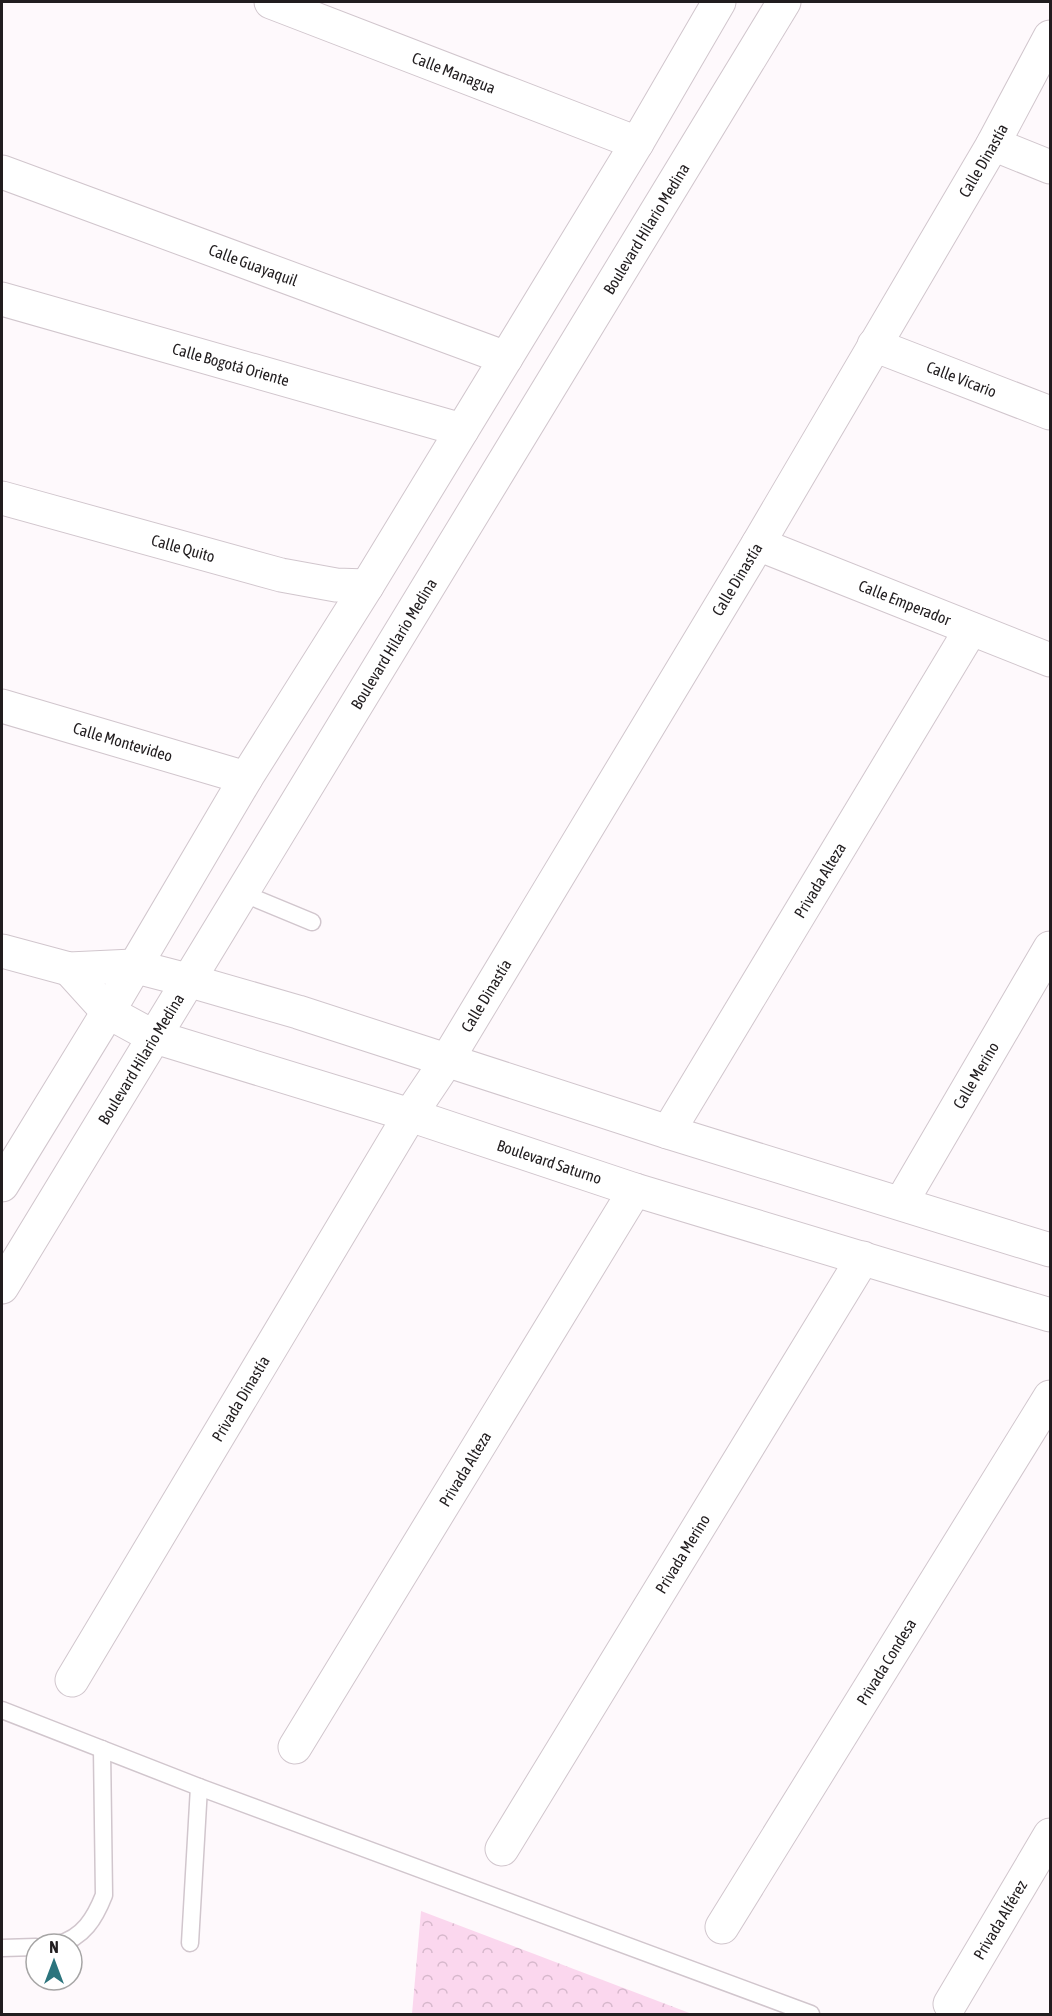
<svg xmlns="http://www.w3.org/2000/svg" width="1052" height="2016" viewBox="0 0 1052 2016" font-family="'Asap Condensed',sans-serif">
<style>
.park{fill:url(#park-crowns)}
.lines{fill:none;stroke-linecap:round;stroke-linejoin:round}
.lane-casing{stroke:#d1c6cd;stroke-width:19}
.street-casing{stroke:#d1c6cd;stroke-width:35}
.secondary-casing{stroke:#d1c6cd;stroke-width:35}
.lane{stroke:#fff;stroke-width:16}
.street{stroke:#fff;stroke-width:33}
.secondary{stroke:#fff;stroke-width:33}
.labels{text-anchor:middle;stroke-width:6;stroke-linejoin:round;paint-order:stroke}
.street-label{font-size:16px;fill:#211d1f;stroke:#fff}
</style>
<defs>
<pattern id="park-crowns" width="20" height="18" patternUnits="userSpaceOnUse" patternTransform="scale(1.5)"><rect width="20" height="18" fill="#fbd7ee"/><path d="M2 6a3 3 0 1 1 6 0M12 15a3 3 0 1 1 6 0" fill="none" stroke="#d7b8cc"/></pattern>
</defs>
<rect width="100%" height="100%" fill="#fef9fc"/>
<path class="park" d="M421,1911l271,103h-280z"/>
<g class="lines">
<defs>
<g id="lane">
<path d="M242,893l70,29"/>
<path d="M2,1710l197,77 612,227"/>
<path d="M190,1943l9,-156"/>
<path d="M58,1944c25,-6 37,-26 46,-49l-2,-146"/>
<path d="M2,1948l34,-1"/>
</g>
<g id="street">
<path id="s1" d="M271,2l366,141"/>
<path d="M993,144l57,23"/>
<path id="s2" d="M2,172l504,186"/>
<path id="s3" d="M2,299l460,131"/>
<path id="s4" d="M874,345l176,68"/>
<path id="s5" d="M2,498l279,77 55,10 31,1"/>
<path id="s6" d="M758,544l292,116"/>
<path id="s7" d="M2,706l244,72"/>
<path id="s8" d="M668,1132l303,-503"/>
<path id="s9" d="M901,1203l149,-255"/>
<path id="s10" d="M72,1680l338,-565 37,-55 311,-516 235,-400 57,-107"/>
<path id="s11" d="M295,1747l340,-557"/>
<path id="s12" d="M502,1849l361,-591"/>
<path id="s13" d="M722,1927l328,-530"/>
<path id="s14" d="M950,2004l100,-169"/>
</g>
<g id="secondary">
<path d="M2,951l67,18 64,-3 54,14 111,32 370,120 382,118"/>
<path id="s15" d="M69,969l39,43 44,24 258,79 225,75 415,125"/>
<path d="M2,1185l106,-173 138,-234 121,-192 270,-443 82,-141"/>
<path id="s16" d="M2,1287l782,-1285"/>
</g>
</defs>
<use href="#lane" class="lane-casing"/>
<use href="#street" class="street-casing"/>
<use href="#secondary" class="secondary-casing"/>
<use href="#lane" class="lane"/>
<use href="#street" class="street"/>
<use href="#secondary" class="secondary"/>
</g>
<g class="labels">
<g class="street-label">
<text dy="6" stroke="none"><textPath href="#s1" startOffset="196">Calle Managua</textPath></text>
<text dy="6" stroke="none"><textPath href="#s10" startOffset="1772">Calle Dinastía</textPath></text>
<text dy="6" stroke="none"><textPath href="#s16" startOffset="1239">Boulevard Hilario Medina</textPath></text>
<text dy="6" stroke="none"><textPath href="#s2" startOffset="268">Calle Guayaquil</textPath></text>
<text dy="6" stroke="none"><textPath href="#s3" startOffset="238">Calle Bogotá Oriente</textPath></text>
<text dy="6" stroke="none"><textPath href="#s4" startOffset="94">Calle Vicario</textPath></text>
<text dy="6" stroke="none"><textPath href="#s5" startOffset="188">Calle Quito</textPath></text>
<text dy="6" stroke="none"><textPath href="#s10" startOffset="1286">Calle Dinastía</textPath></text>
<text dy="6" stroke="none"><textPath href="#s6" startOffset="158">Calle Emperador</textPath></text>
<text dy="6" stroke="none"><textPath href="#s16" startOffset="753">Boulevard Hilario Medina</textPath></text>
<text dy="6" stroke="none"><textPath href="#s7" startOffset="126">Calle Montevideo</textPath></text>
<text dy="6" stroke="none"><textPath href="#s8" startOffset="294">Privada Alteza</textPath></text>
<text dy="6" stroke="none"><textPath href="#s10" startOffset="800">Calle Dinastía</textPath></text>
<text dy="6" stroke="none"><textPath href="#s16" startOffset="267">Boulevard Hilario Medina</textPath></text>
<text dy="6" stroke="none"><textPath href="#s9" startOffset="148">Calle Merino</textPath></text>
<text dy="6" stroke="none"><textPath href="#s15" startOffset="525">Boulevard Saturno</textPath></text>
<text dy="6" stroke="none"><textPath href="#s10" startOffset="328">Privada Dinastía</textPath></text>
<text dy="6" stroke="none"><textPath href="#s11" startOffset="326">Privada Alteza</textPath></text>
<text dy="6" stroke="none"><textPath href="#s12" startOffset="346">Privada Merino</textPath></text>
<text dy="6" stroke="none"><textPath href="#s13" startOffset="312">Privada Condesa</textPath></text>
<text dy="6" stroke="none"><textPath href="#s14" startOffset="98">Privada Alférez</textPath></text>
</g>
</g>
<rect width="1052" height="2016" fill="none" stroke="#211d1f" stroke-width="6"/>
<g transform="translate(54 1962)"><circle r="28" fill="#ffffff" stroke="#a6a5a5" stroke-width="1.5"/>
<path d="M0-4.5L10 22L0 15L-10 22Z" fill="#2b747d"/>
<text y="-9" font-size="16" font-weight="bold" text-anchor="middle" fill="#211d1f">N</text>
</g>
</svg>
